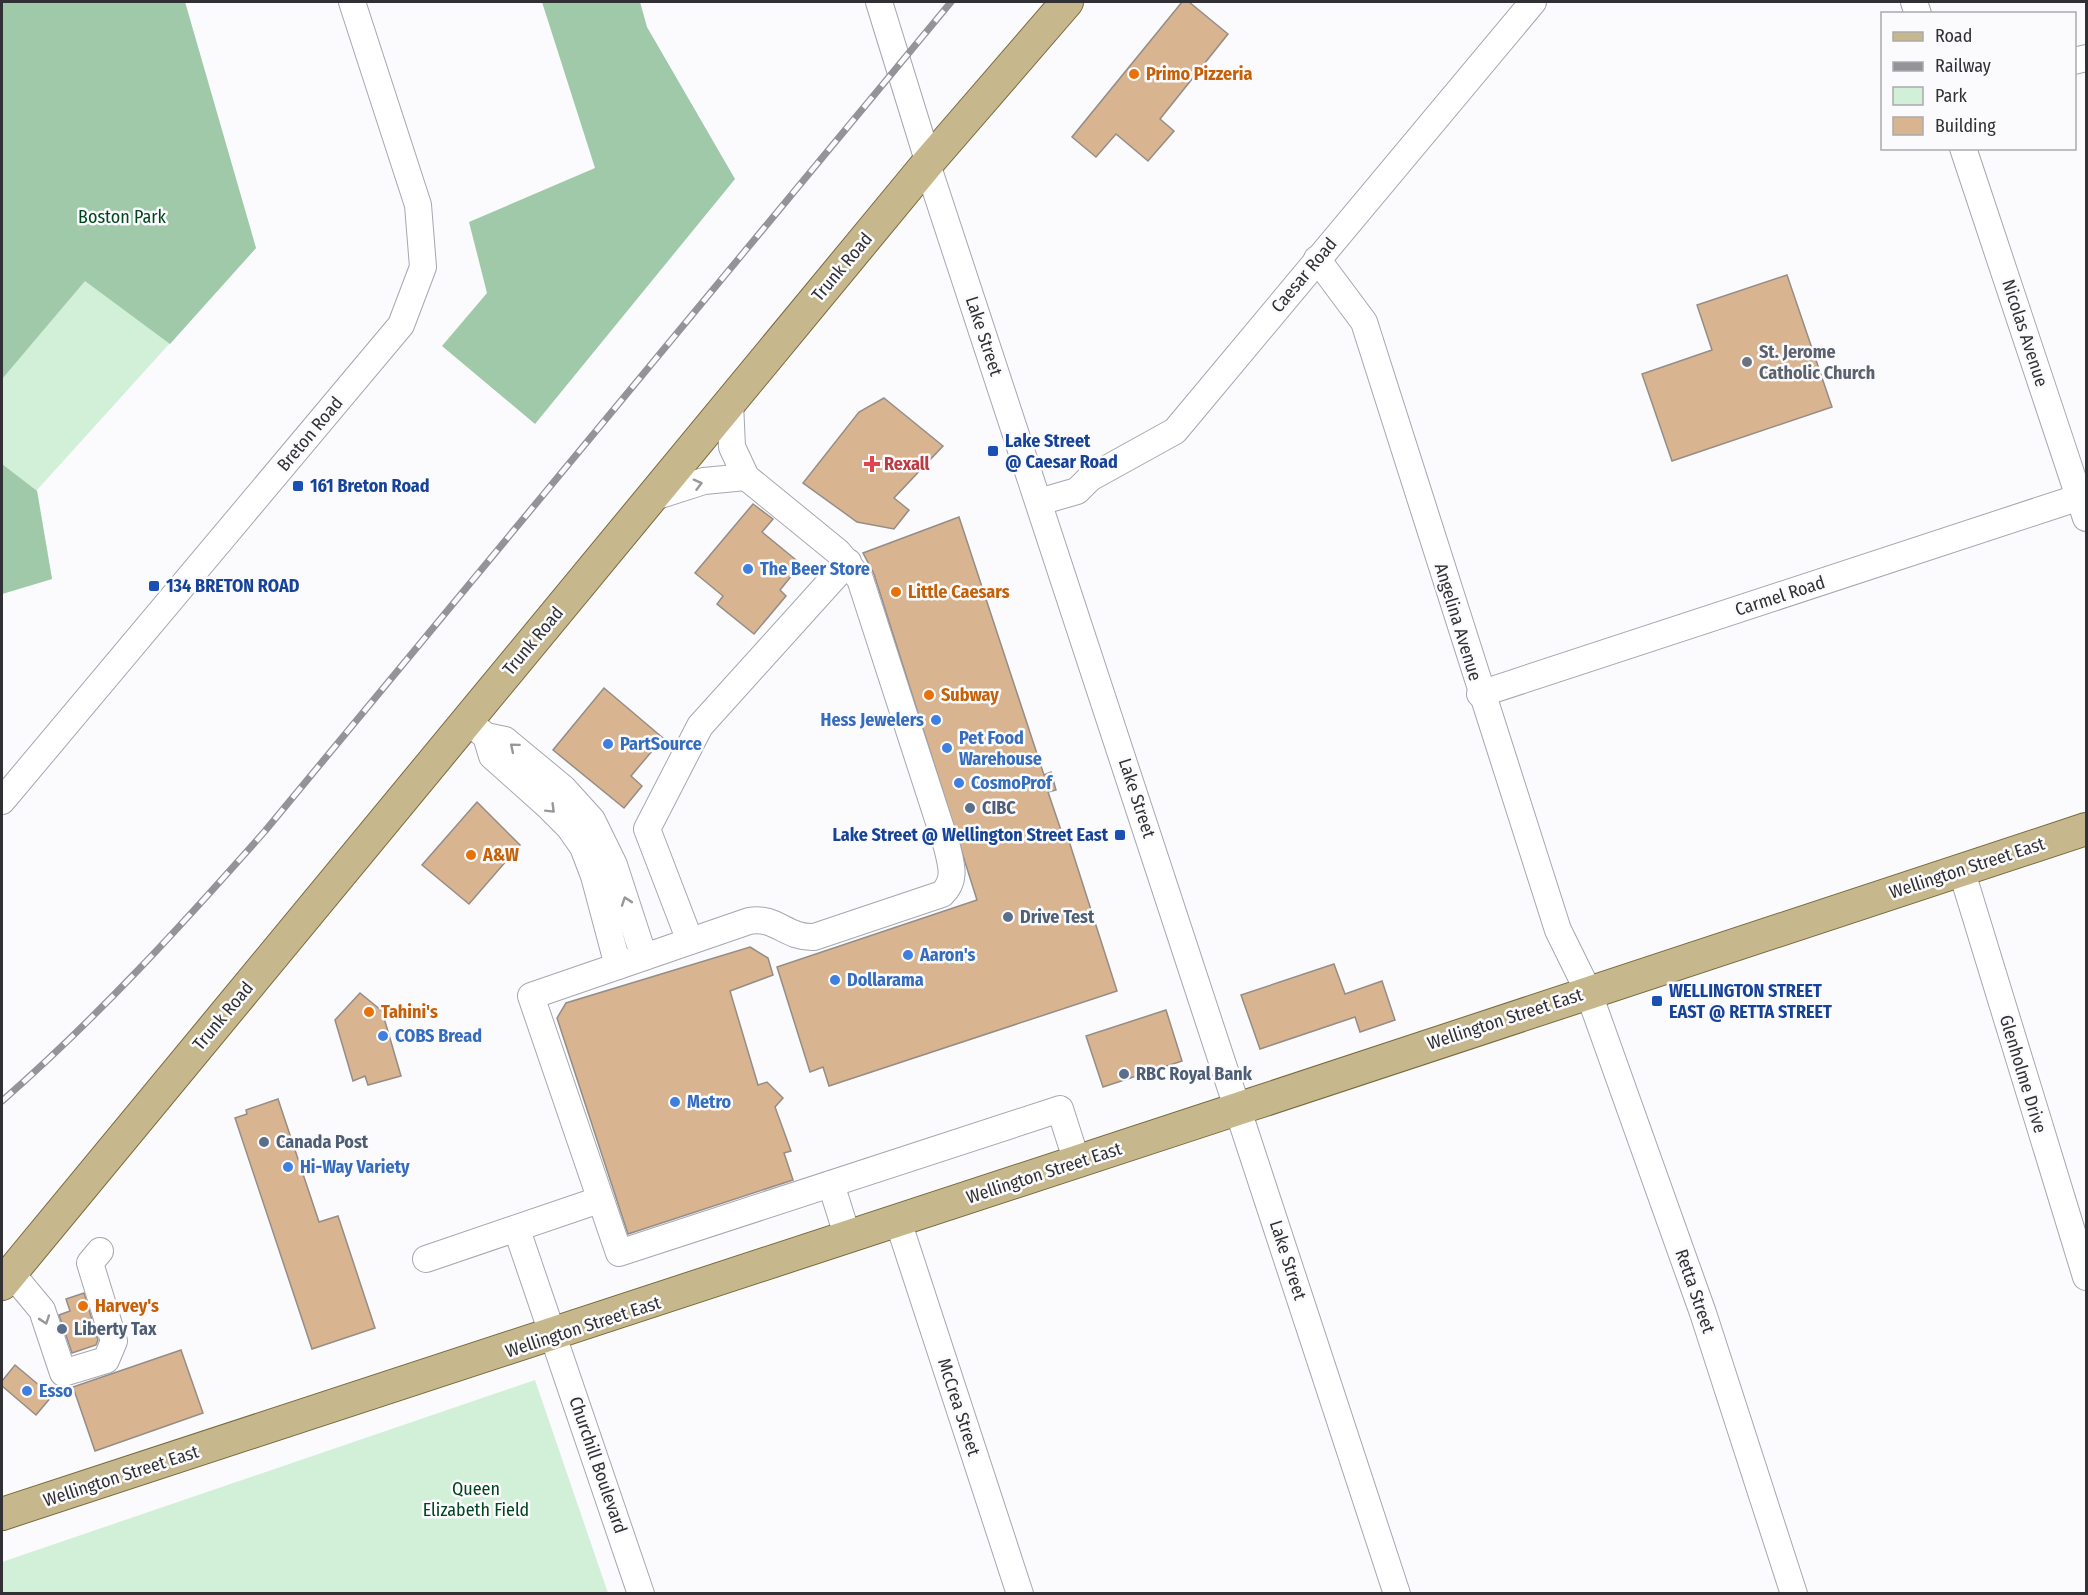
<svg xmlns="http://www.w3.org/2000/svg" width="2088" height="1595" viewBox="0 0 2088 1595" font-family="'Fira Sans Condensed',sans-serif">
<style>
.green{fill:#d2efd8}
.forest{fill:#9fc9a8}
.building{fill:#d8b490;stroke:#958d86;stroke-width:1.5}
.lines{fill:none;stroke-linecap:round;stroke-linejoin:round}
.minor-casing{stroke:#a5a7b1;stroke-width:28}
.major-casing{stroke:#796a3c;stroke-width:34}
.minor{stroke:#fff;stroke-width:26}
.major{stroke:#c6b88c;stroke-width:32}
.rail-casing{stroke:#949498;stroke-width:7}
.rail{stroke:#fbfbfd;stroke-width:4.5;stroke-dasharray:14;stroke-linecap:butt}
.oneway{stroke:#98989a}
.food-dot{fill:#e8710a;stroke:#fbfbfd;stroke-width:2}
.worship-dot{fill:#6b7280;stroke:#fbfbfd;stroke-width:2}
.transit-dot{fill:#1a4fb4;stroke:#fbfbfd;stroke-width:2}
.health-dot{fill:#e0444e;stroke:#fbfbfd;stroke-width:2}
.shop-dot{fill:#3f7fe0;stroke:#fbfbfd;stroke-width:2}
.service-dot{fill:#5c6f8a;stroke:#fbfbfd;stroke-width:2}
.labels{text-anchor:middle;stroke-width:5;stroke-linejoin:round;paint-order:stroke}
.food-label{font-size:18px;font-weight:bold;fill:#c56008;stroke:#fbfbfd;text-anchor:start}
.park-label{font-size:18px;fill:#00451d;stroke:#fbfbfd}
.street-label{font-size:18px;fill:#313135;stroke:#fbfbfd}
.worship-label{font-size:18px;font-weight:bold;fill:#5b616d;stroke:#fbfbfd;text-anchor:start}
.transit-label{font-size:18px;font-weight:bold;fill:#164399;stroke:#fbfbfd;text-anchor:start}
.health-label{font-size:18px;font-weight:bold;fill:#be3a42;stroke:#fbfbfd;text-anchor:start}
.shop-label{font-size:18px;font-weight:bold;fill:#366cbe;stroke:#fbfbfd;text-anchor:start}
.service-label{font-size:18px;font-weight:bold;fill:#4e5e75;stroke:#fbfbfd;text-anchor:start}
</style>
<rect width="100%" height="100%" fill="#fbfbfd"/>
<g class="green">
<path d="M2,2h183l71,246 -219,242 15,89 -50,15z"/>
<path d="M535,1380l73,213h-606v-31z"/>
</g>
<g class="forest">
<path d="M2,2h183l71,246 -86,96 -85,-63 -83,98z"/>
<path d="M542,2h98l7,25 88,152 -200,245 -93,-78 45,-53 -18,-71 126,-54z"/>
<path d="M2,464l35,27 15,88 -50,15z"/>
</g>
<g class="building">
<path d="M1182,2h7l39,32 -68,85 14,12 -26,30 -32,-27 -20,23 -24,-20z"/>
<path d="M1787,275l45,132 -160,54 -30,-87 70,-24 -15,-45z"/>
<path d="M884,398l59,48 -49,52 15,12 -15,19 -37,-7 -54,-39 56,-71z"/>
<path d="M753,504l20,15 -11,13 39,32 -21,26 6,6 -32,38 -37,-30 6,-8 -28,-23z"/>
<path d="M959,517l85,258 7,-3 5,18 -8,2 16,47 4,-1 49,153 -288,95 -6,-19 -13,5 -33,-105 200,-67 -103,-326 -11,-21z"/>
<path d="M604,688l59,50 -32,38 11,10 -18,22 -71,-58z"/>
<path d="M477,802l43,43 -51,59 -47,-39z"/>
<path d="M750,947l18,11 5,17 -43,16 28,94 9,-3 16,16 -8,9 16,44 -7,2 9,27 -165,54 -71,-216 9,-15z"/>
<path d="M1334,964l11,30 37,-13 13,39 -35,12 -5,-15 -95,32 -19,-54z"/>
<path d="M360,993l22,18 19,65 -33,9 -3,-9 -12,5 -18,-61z"/>
<path d="M1166,1010l16,51 -79,26 -17,-51z"/>
<path d="M278,1099l41,123 19,-6 37,112 -63,21 -77,-231 12,-4 -1,-4z"/>
<path d="M84,1293l14,47 -2,5 -24,8 -13,-38 11,-4 -4,-12z"/>
<path d="M181,1350l22,63 -108,38 -22,-64z"/>
<path d="M15,1365l37,31 -16,19 -34,-29v-5z"/>
</g>
<g class="lines">
<defs>
<g id="minor">
<path d="M879,2l47,152 1,10 470,1430"/>
<path d="M1914,2l4,12"/>
<path d="M2074,61l12,-3"/>
<path d="M1963,148l123,370"/>
<path d="M1317,259l47,63 194,608 30,61 115,322 91,281"/>
<path d="M730,403l2,44 14,30 92,75 22,27 87,268c4,17 10,33 -5,47l-128,43c-29,1 -37,-21 -65,-16l-218,75 88,257 441,-144 17,53"/>
<path d="M651,498l53,-17 42,-4"/>
<path d="M1039,502l38,-11 13,-13 85,-47 358,-429"/>
<path d="M1480,694l600,-197"/>
<path d="M467,721l19,15 19,4 58,48 29,32 22,45 30,92"/>
<path d="M486,736l6,20 56,50 21,21 14,20 11,29 24,90"/>
<path d="M2,801l399,-476 22,-58 -5,-62 -66,-203"/>
<path d="M1961,869l125,408"/>
<path d="M690,941l-43,-112 53,-103 148,-164"/>
<path d="M831,1184l17,54"/>
<path d="M898,1221l122,373"/>
<path d="M517,1230l124,364"/>
<path d="M426,1259l173,-59"/>
<path d="M11,1273l31,37 21,63 43,-13 8,-19 -24,-78 10,-12"/>
</g>
<g id="major">
<path d="M2,1284l925,-1120 140,-162"/>
<path d="M2,1514c696,-223 1389,-458 2084,-685"/>
</g>
</defs>
<use href="#minor" class="minor-casing"/>
<use href="#major" class="major-casing"/>
<use href="#minor" class="minor"/>
<use href="#major" class="major"/>
<defs>
<path id="rail" d="M2,1101c95,-83 179,-175 263,-270l686,-829"/>
</defs>
<use href="#rail" class="rail-casing"/>
<use href="#rail" class="rail"/>
</g>
<defs><path id="oneway-chevron" d="M-2-3.5L2.5 0L-2 3.5" fill="none" stroke-width="1.6" stroke-linecap="round" stroke-linejoin="round" transform="scale(1.5)"/></defs>
<g class="oneway">
<use href="#oneway-chevron" transform="translate(698 484) rotate(-15)"/>
<use href="#oneway-chevron" transform="translate(514 747) rotate(-140)"/>
<use href="#oneway-chevron" transform="translate(551 809) rotate(45)"/>
<use href="#oneway-chevron" transform="translate(626 901) rotate(-109)"/>
<use href="#oneway-chevron" transform="translate(45 1320) rotate(71)"/>
</g>
<g class="food-dot">
<circle cx="1134" cy="74" r="6"/>
<circle cx="896" cy="592" r="6"/>
<circle cx="929" cy="695" r="6"/>
<circle cx="471" cy="855" r="6"/>
<circle cx="369" cy="1012" r="6"/>
<circle cx="83" cy="1306" r="6"/>
</g>
<circle class="worship-dot" cx="1747" cy="362" r="6"/>
<g class="transit-dot">
<rect x="987" y="445" width="12" height="12" rx="3"/>
<rect x="292" y="480" width="12" height="12" rx="3"/>
<rect x="148" y="580" width="12" height="12" rx="3"/>
<rect x="1114" y="829" width="12" height="12" rx="3"/>
<rect x="1651" y="995" width="12" height="12" rx="3"/>
</g>
<path class="health-dot" d="M869 455h6v6h6v6h-6v6h-6v-6h-6v-6h6z"/>
<g class="shop-dot">
<circle cx="748" cy="569" r="6"/>
<circle cx="936" cy="720" r="6"/>
<circle cx="608" cy="744" r="6"/>
<circle cx="947" cy="748" r="6"/>
<circle cx="959" cy="783" r="6"/>
<circle cx="908" cy="955" r="6"/>
<circle cx="835" cy="980" r="6"/>
<circle cx="383" cy="1036" r="6"/>
<circle cx="675" cy="1102" r="6"/>
<circle cx="288" cy="1167" r="6"/>
<circle cx="27" cy="1391" r="6"/>
</g>
<g class="service-dot">
<circle cx="970" cy="808" r="6"/>
<circle cx="1008" cy="917" r="6"/>
<circle cx="1124" cy="1074" r="6"/>
<circle cx="264" cy="1142" r="6"/>
<circle cx="62" cy="1329" r="6"/>
</g>
<g class="labels">
<g class="food-label">
<text x="1146" y="80">Primo Pizzeria</text>
<text x="908" y="598">Little Caesars</text>
<text x="941" y="701">Subway</text>
<text x="483" y="861">A&amp;W</text>
<text x="381" y="1018">Tahini's</text>
<text x="95" y="1312">Harvey's</text>
</g>
<g class="park-label">
<text x="122" y="223">Boston Park</text>
<text x="476" y="1495">Queen<tspan x="476" dy="21">Elizabeth Field</tspan></text>
</g>
<g class="street-label">
<text transform="translate(842 267) rotate(-50)" y="6">Trunk Road</text>
<text transform="translate(1304 275) rotate(-50)" y="6">Caesar Road</text>
<text transform="translate(2025 333) rotate(72)" y="6">Nicolas Avenue</text>
<text transform="translate(984 336) rotate(72)" y="6">Lake Street</text>
<text transform="translate(310 434) rotate(-50)" y="6">Breton Road</text>
<text transform="translate(1780 596) rotate(-18)" y="6">Carmel Road</text>
<text transform="translate(1458 622) rotate(73)" y="6">Angelina Avenue</text>
<text transform="translate(533 641) rotate(-50)" y="6">Trunk Road</text>
<text transform="translate(1137 798) rotate(72)" y="6">Lake Street</text>
<text transform="translate(1967 868) rotate(-18)" y="6">Wellington Street East</text>
<text transform="translate(223 1016) rotate(-50)" y="6">Trunk Road</text>
<text transform="translate(1505 1019) rotate(-18)" y="6">Wellington Street East</text>
<text transform="translate(2023 1074) rotate(73)" y="6">Glenholme Drive</text>
<text transform="translate(1044 1173) rotate(-18)" y="6">Wellington Street East</text>
<text transform="translate(1288 1260) rotate(72)" y="6">Lake Street</text>
<text transform="translate(1695 1291) rotate(71)" y="6">Retta Street</text>
<text transform="translate(583 1327) rotate(-18)" y="6">Wellington Street East</text>
<text transform="translate(959 1407) rotate(72)" y="6">McCrea Street</text>
<text transform="translate(598 1465) rotate(71)" y="6">Churchill Boulevard</text>
<text transform="translate(121 1476) rotate(-18)" y="6">Wellington Street East</text>
</g>
<g class="worship-label">
<text x="1759" y="358">St. Jerome<tspan x="1759" dy="21">Catholic Church</tspan></text>
</g>
<g class="transit-label">
<text x="1005" y="447">Lake Street<tspan x="1005" dy="21">@ Caesar Road</tspan></text>
<text x="310" y="492">161 Breton Road</text>
<text x="166" y="592">134 BRETON ROAD</text>
<text x="1108" y="841" text-anchor="end">Lake Street @ Wellington Street East</text>
<text x="1669" y="997">WELLINGTON STREET<tspan x="1669" dy="21">EAST @ RETTA STREET</tspan></text>
</g>
<g class="health-label">
<text x="884" y="470">Rexall</text>
</g>
<g class="shop-label">
<text x="760" y="575">The Beer Store</text>
<text x="924" y="726" text-anchor="end">Hess Jewelers</text>
<text x="959" y="744">Pet Food<tspan x="959" dy="21">Warehouse</tspan></text>
<text x="620" y="750">PartSource</text>
<text x="971" y="789">CosmoProf</text>
<text x="920" y="961">Aaron's</text>
<text x="847" y="986">Dollarama</text>
<text x="395" y="1042">COBS Bread</text>
<text x="687" y="1108">Metro</text>
<text x="300" y="1173">Hi-Way Variety</text>
<text x="39" y="1397">Esso</text>
</g>
<g class="service-label">
<text x="982" y="814">CIBC</text>
<text x="1020" y="923">Drive Test</text>
<text x="1136" y="1080">RBC Royal Bank</text>
<text x="276" y="1148">Canada Post</text>
<text x="74" y="1335">Liberty Tax</text>
</g>
</g>
<rect width="2088" height="1595" fill="none" stroke="#313135" stroke-width="6"/>
<rect x="1881" y="12" width="195" height="138" fill="#fbfbfd" stroke="#aaaaad" stroke-width="1.5"/>
<rect x="1893" y="32" width="30" height="9" fill="#c6b88c" stroke="#aaaaad" stroke-width="1.5"/>
<text x="1935" y="42" font-size="18" fill="#313135">Road</text>
<rect x="1893" y="62" width="30" height="9" fill="#949498" stroke="#aaaaad" stroke-width="1.5"/>
<text x="1935" y="72" font-size="18" fill="#313135">Railway</text>
<rect x="1893" y="87" width="30" height="18" fill="#d2efd8" stroke="#aaaaad" stroke-width="1.5"/>
<text x="1935" y="102" font-size="18" fill="#313135">Park</text>
<rect x="1893" y="117" width="30" height="18" fill="#d8b490" stroke="#aaaaad" stroke-width="1.5"/>
<text x="1935" y="132" font-size="18" fill="#313135">Building</text>
</svg>
